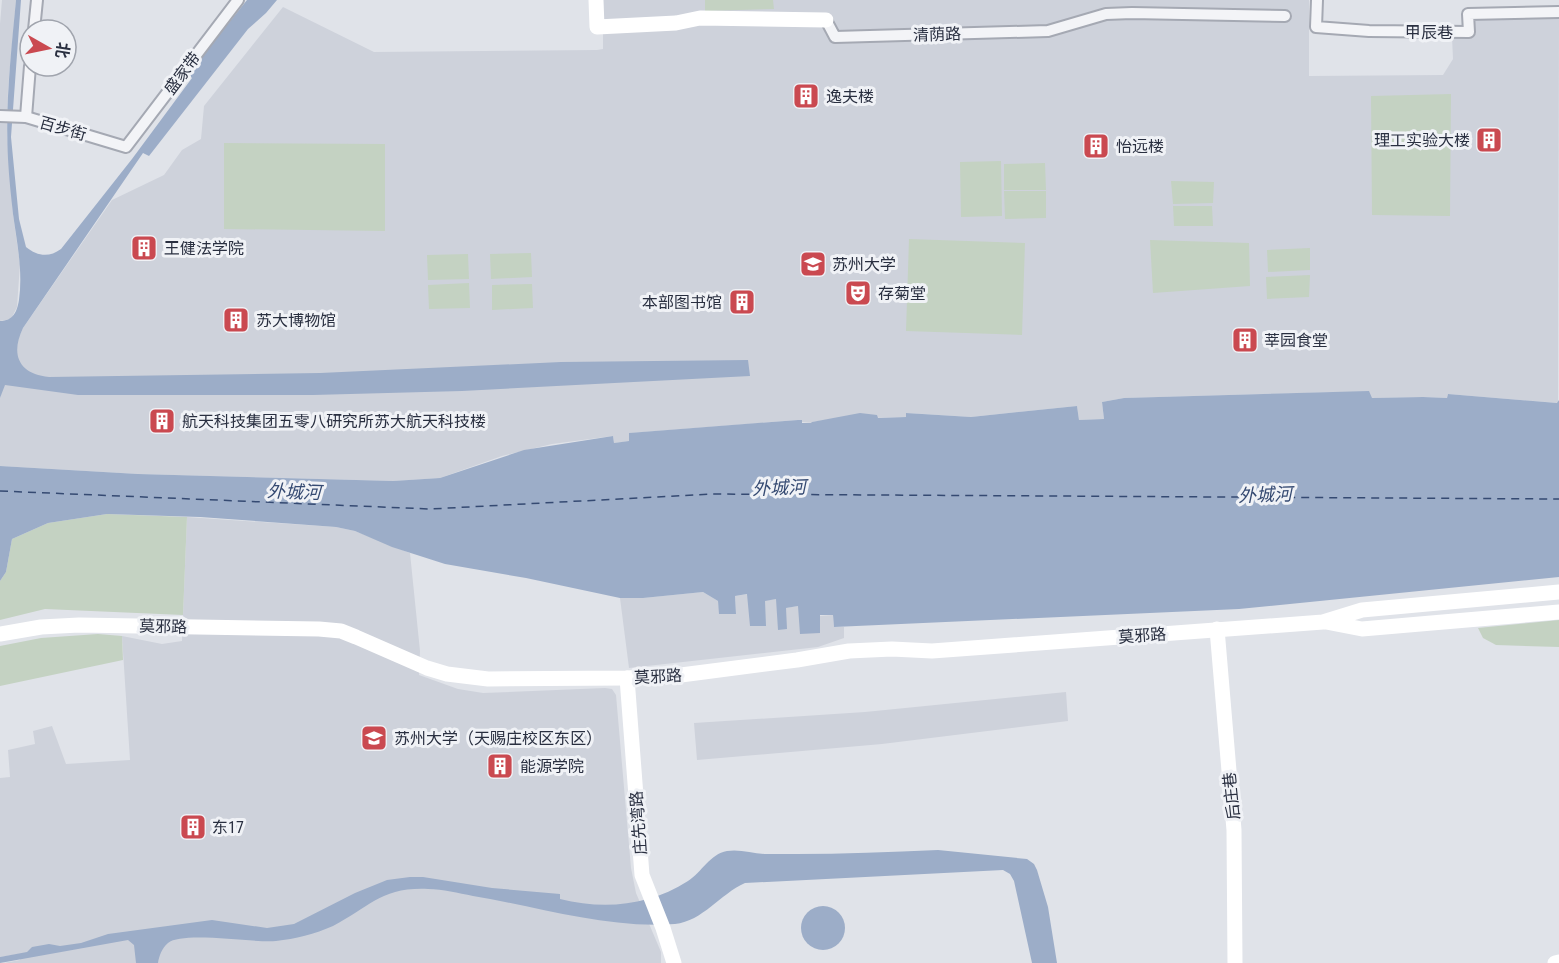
<svg xmlns="http://www.w3.org/2000/svg" width="1559" height="963" viewBox="0 0 1559 963" font-family="'Roboto Condensed','Noto Sans SC',sans-serif">
<style>
.built{fill:#ced2db}
.green{fill:#c4d2c2}
.water{fill:#9cadc8}
.lines{fill:none;stroke-linecap:round;stroke-linejoin:round}
.ferry{stroke:#354a72;stroke-width:1.5;stroke-dasharray:8 6;stroke-linecap:butt}
.street-casing{stroke:#a5a9b3;stroke-width:14}
.street{stroke:#f3f4f7;stroke-width:10}
.secondary{stroke:#fff;stroke-width:15}
.labels{text-anchor:middle;stroke-width:6;stroke-linejoin:round;paint-order:stroke}
.street-label{font-size:16px;fill:#292f40;stroke:#f0f2f6}
.poi-label{font-size:16px;fill:#292f40;stroke:#f0f2f6;text-anchor:start}
.water-label{font-size:18px;font-style:italic;fill:#354a72;stroke:#f0f2f6}
</style>
<rect width="100%" height="100%" fill="#e0e3e9"/>
<g class="built">
<path d="M2,0h14l-8,89 -1,49 6,76 7,50 -3,43 -6,12 -11,2v-297z"/>
<path d="M603,0h706v76l134,-1 10,-16 -1,-22 19,-1 -1,-17 89,-1 -1,385 -110,-9 -1,4 -24,-1 -51,1 -35,-6 -213,6 -22,4 2,17 -25,1 -2,-14 -106,11 -64,-4 -1,4 -73,2 -21,3v1l-10,-1 -4,-2 -168,13v8l-16,2 -1,-7 -61,8 -50,12 -62,22 -47,3 -255,-7 -138,-8v-68l15,-53 8,-17 89,-128 52,-25 18,-25 19,-11 3,-33 79,-99 91,45 223,-2 6,-1z"/>
<path d="M187,517l149,10 19,4 55,22 10,98 -1,24 39,14 25,4 122,-5 7,1 4,6 15,173 5,25 25,59v11h-657l16,-3 -1,-6 -19,3v-179l10,-1 -2,-27 27,-6 -2,-13 19,-5 14,38 64,-4 -8,-124 40,8 20,-3z"/>
<path d="M703,592l15,9 2,13h16l-1,-18 13,-2 3,32 14,-26 11,-1 9,9 13,-2 21,10 14,-1 1,12h10v11l-26,9 -189,21 -9,-70h23z"/>
<path d="M1066,692l2,29 -186,23 -185,16 -3,-37 171,-11z"/>
</g>
<g class="green">
<path d="M705,0h68l1,9 -69,2z"/>
<path d="M1451,94l-1,122 -78,-1 -1,-119z"/>
<path d="M224,143l161,1v87l-161,-2z"/>
<path d="M1001,161l1,55 -41,1 -1,-55z"/>
<path d="M1045,163l1,27h-42v-26z"/>
<path d="M1171,181l43,1 -1,21 -40,1z"/>
<path d="M1004,191h42v27l-41,1z"/>
<path d="M1173,206h39l1,20h-39z"/>
<path d="M909,239l116,4 -3,92 -116,-4z"/>
<path d="M1150,240l99,3 1,43 -97,7z"/>
<path d="M1310,248v22l-42,2 -1,-22z"/>
<path d="M531,253l1,24 -41,2 -1,-25z"/>
<path d="M468,254l1,25 -41,1 -1,-25z"/>
<path d="M1310,275l-1,22 -42,2 -1,-22z"/>
<path d="M469,283l1,25 -41,1 -1,-24z"/>
<path d="M532,284l1,24 -41,2v-25z"/>
<path d="M107,514l80,3 -4,98 -138,-6 -45,11v-39l6,-9 6,-33 36,-16z"/>
<path d="M1559,620v27l-63,-2 -13,-7 -5,-10z"/>
<path d="M98,634l24,2 1,24 -123,26v-40l41,-8z"/>
</g>
<g class="water">
<path d="M16,0h5l-10,137 8,82 7,28c11,9 23,11 35,2l71,-90 60,-81 -4,-4 59,-74h30l-11,13 -18,16 -99,127 -6,-3 -120,175c-13,27 -4,46 26,49l271,-4 241,-11 187,-2 2,16 -288,15 -149,4h-235l-73,-10 -5,13v-77c13,0 17,-9 19,-21 4,-29 -2,-57 -6,-86 -2,-18 -4,-36 -5,-55 -3,-53 3,-106 8,-159z"/>
<path d="M1369,391l3,7 51,-1 24,1 1,-4 109,9 2,-3v177l-320,32 -405,18 -1,-12h-13v18l-20,1 -2,-28 -12,2 1,21 -9,1 -2,-31 -11,2 1,25h-16l-3,-32 -12,2 1,18h-17l-1,-13 -15,-9 -60,6h-23l-94,-20 -81,-14 -53,-17 -37,-16 -19,-4 -136,-10 -93,-3 -59,9 -36,16 -6,33 -6,9v-115l138,8 255,7 47,-3 84,-28 89,-14 1,7 15,-2v-8l169,-13h4v3h9l1,-1 48,-9 17,2 1,3 28,-1v-4l65,4 106,-11 2,14 25,-1 -2,-17 22,-4z"/>
<path d="M938,850l89,9 7,5 3,6 11,37 9,56h-25l-18,-82 -4,-7 -7,-4 -258,13c-25,11 -42,38 -70,41 -68,5 -135,-17 -202,-28 -15,-3 -30,-7 -45,-7 -47,-2 -58,18 -95,37 -18,8 -38,13 -57,15 -24,2 -93,-10 -108,2 -6,5 -9,13 -10,20h-22l-2,-18 -6,-5 -128,23v-6l27,-5 5,-5 17,-3 11,2 21,-3 27,-9 104,-14 55,8 27,-4 61,-31 32,-13 23,-3h13l69,11 68,6v5c44,11 89,7 128,-18 14,-9 22,-27 39,-30 12,-2 25,2 37,3 10,0 21,0 32,0 47,0 94,-2 142,-4z"/>
<circle cx="823" cy="928" r="22"/>
</g>
<g class="lines">
<path class="ferry" d="M0,491l430,18 282,-15 847,5"/>
<defs>
<g id="street">
<path d="M1317,0l-1,27 53,4 100,1 -1,-18 91,-2"/>
<path d="M826,20l9,17 213,-6 58,-17 26,-1 153,3"/>
<path d="M34,30l3,-30"/>
<path d="M0,116l26,1 100,30 112,-147"/>
<path d="M26,117l4,-51"/>
</g>
</defs>
<use href="#street" class="street-casing"/>
<use href="#street" class="street"/>
<g class="secondary">
<path d="M596,0l1,27 79,-4 24,-5 126,2"/>
<path d="M1326,622l36,7 197,-17"/>
<path d="M1217,629l17,201 1,133"/>
<path d="M0,634l41,-7 38,-2 240,4 22,2 15,6 71,31 20,6 41,5 139,-1 54,-3 116,-15 52,-9 43,-2 40,2 391,-29 39,-12 197,-18"/>
<path d="M627,678l15,197 21,53 11,35"/>
<path d="M1555,963l4,-1"/>
</g>
</g>
<defs>
<symbol id="building-square" viewBox="-11 -11 22 22"><rect x="-9" y="-9" width="18" height="18" rx="4" fill="#ca4950" stroke="#f0f2f6"/><path d="M-4-6H4V6H1V3H-1V6H-4ZM-2.5-4.3h1.7v1.8h-1.7ZM.8-4.3h1.7v1.8H.8ZM-2.5-1h1.7V.8h-1.7ZM.8-1h1.7V.8H.8Z" fill="#fff"/></symbol>
<symbol id="university-square" viewBox="-11 -11 22 22"><rect x="-9" y="-9" width="18" height="18" rx="4" fill="#ca4950" stroke="#f0f2f6"/><path d="M0-5L7-2L0 1L-7-2ZM-4 1L0 2.5L4 1V4Q0 6-4 4Z" fill="#fff"/></symbol>
<symbol id="theatre-square" viewBox="-11 -11 22 22"><rect x="-9" y="-9" width="18" height="18" rx="4" fill="#ca4950" stroke="#f0f2f6"/><path d="M-5-5.5Q0-4 5-5.5V0Q5 5 0 6Q-5 5-5 0ZM-3.3-2.5H-1v1.5H-3.3ZM1-2.5H3.3v1.5H1ZM-2.8 1Q0 5.5 2.8 1Z" fill="#fff"/></symbol>
</defs>
<g fill-rule="evenodd">
<use href="#building-square" x="791" y="81" width="30" height="30"/>
<use href="#building-square" x="1474" y="125" width="30" height="30"/>
<use href="#building-square" x="1081" y="131" width="30" height="30"/>
<use href="#building-square" x="129" y="233" width="30" height="30"/>
<use href="#university-square" x="798" y="249" width="30" height="30"/>
<use href="#theatre-square" x="843" y="278" width="30" height="30"/>
<use href="#building-square" x="727" y="287" width="30" height="30"/>
<use href="#building-square" x="221" y="305" width="30" height="30"/>
<use href="#building-square" x="1230" y="325" width="30" height="30"/>
<use href="#building-square" x="147" y="406" width="30" height="30"/>
<use href="#university-square" x="359" y="723" width="30" height="30"/>
<use href="#building-square" x="485" y="751" width="30" height="30"/>
<use href="#building-square" x="178" y="812" width="30" height="30"/>
</g>
<g class="labels">
<g class="street-label">
<text x="1429" y="38">甲辰巷</text>
<text transform="translate(937 34) rotate(-2)" y="6">清荫路</text>
<text transform="translate(182 73) rotate(-53)" y="6">盛家带</text>
<text transform="translate(63 128) rotate(16)" y="6">百步街</text>
<text transform="translate(163 626) rotate(1)" y="6">莫邪路</text>
<text transform="translate(1142 635) rotate(-4)" y="6">莫邪路</text>
<text transform="translate(658 676) rotate(-3)" y="6">莫邪路</text>
<text transform="translate(1231 796) rotate(-96)" y="6">后庄巷</text>
<text transform="translate(638 823) rotate(-94)" y="6">庄先湾路</text>
</g>
<g class="poi-label">
<text x="826" y="102">逸夫楼</text>
<text x="1470" y="146" text-anchor="end">理工实验大楼</text>
<text x="1116" y="152">怡远楼</text>
<text x="164" y="254">王健法学院</text>
<text x="832" y="270">苏州大学</text>
<text x="878" y="299">存菊堂</text>
<text x="722" y="308" text-anchor="end">本部图书馆</text>
<text x="256" y="326">苏大博物馆</text>
<text x="1264" y="346">莘园食堂</text>
<text x="182" y="427">航天科技集团五零八研究所苏大航天科技楼</text>
<text x="394" y="744">苏州大学（天赐庄校区东区）</text>
<text x="520" y="772">能源学院</text>
<text x="212" y="833">东17</text>
</g>
<g class="water-label">
<text transform="translate(779 488) rotate(-2)" y="6">外城河</text>
<text transform="translate(294 492) rotate(2)" y="6">外城河</text>
<text transform="translate(1265 495) rotate(-2)" y="6">外城河</text>
</g>
</g>
<g transform="translate(48 48) rotate(99)"><circle r="28" fill="#f0f2f6" stroke="#a0a4ad" stroke-width="1.5"/>
<path d="M0-4.5L10 22L0 15L-10 22Z" fill="#ca4950"/>
<text y="-9" font-size="16" font-weight="bold" text-anchor="middle" fill="#292f40">北</text>
</g>
</svg>
